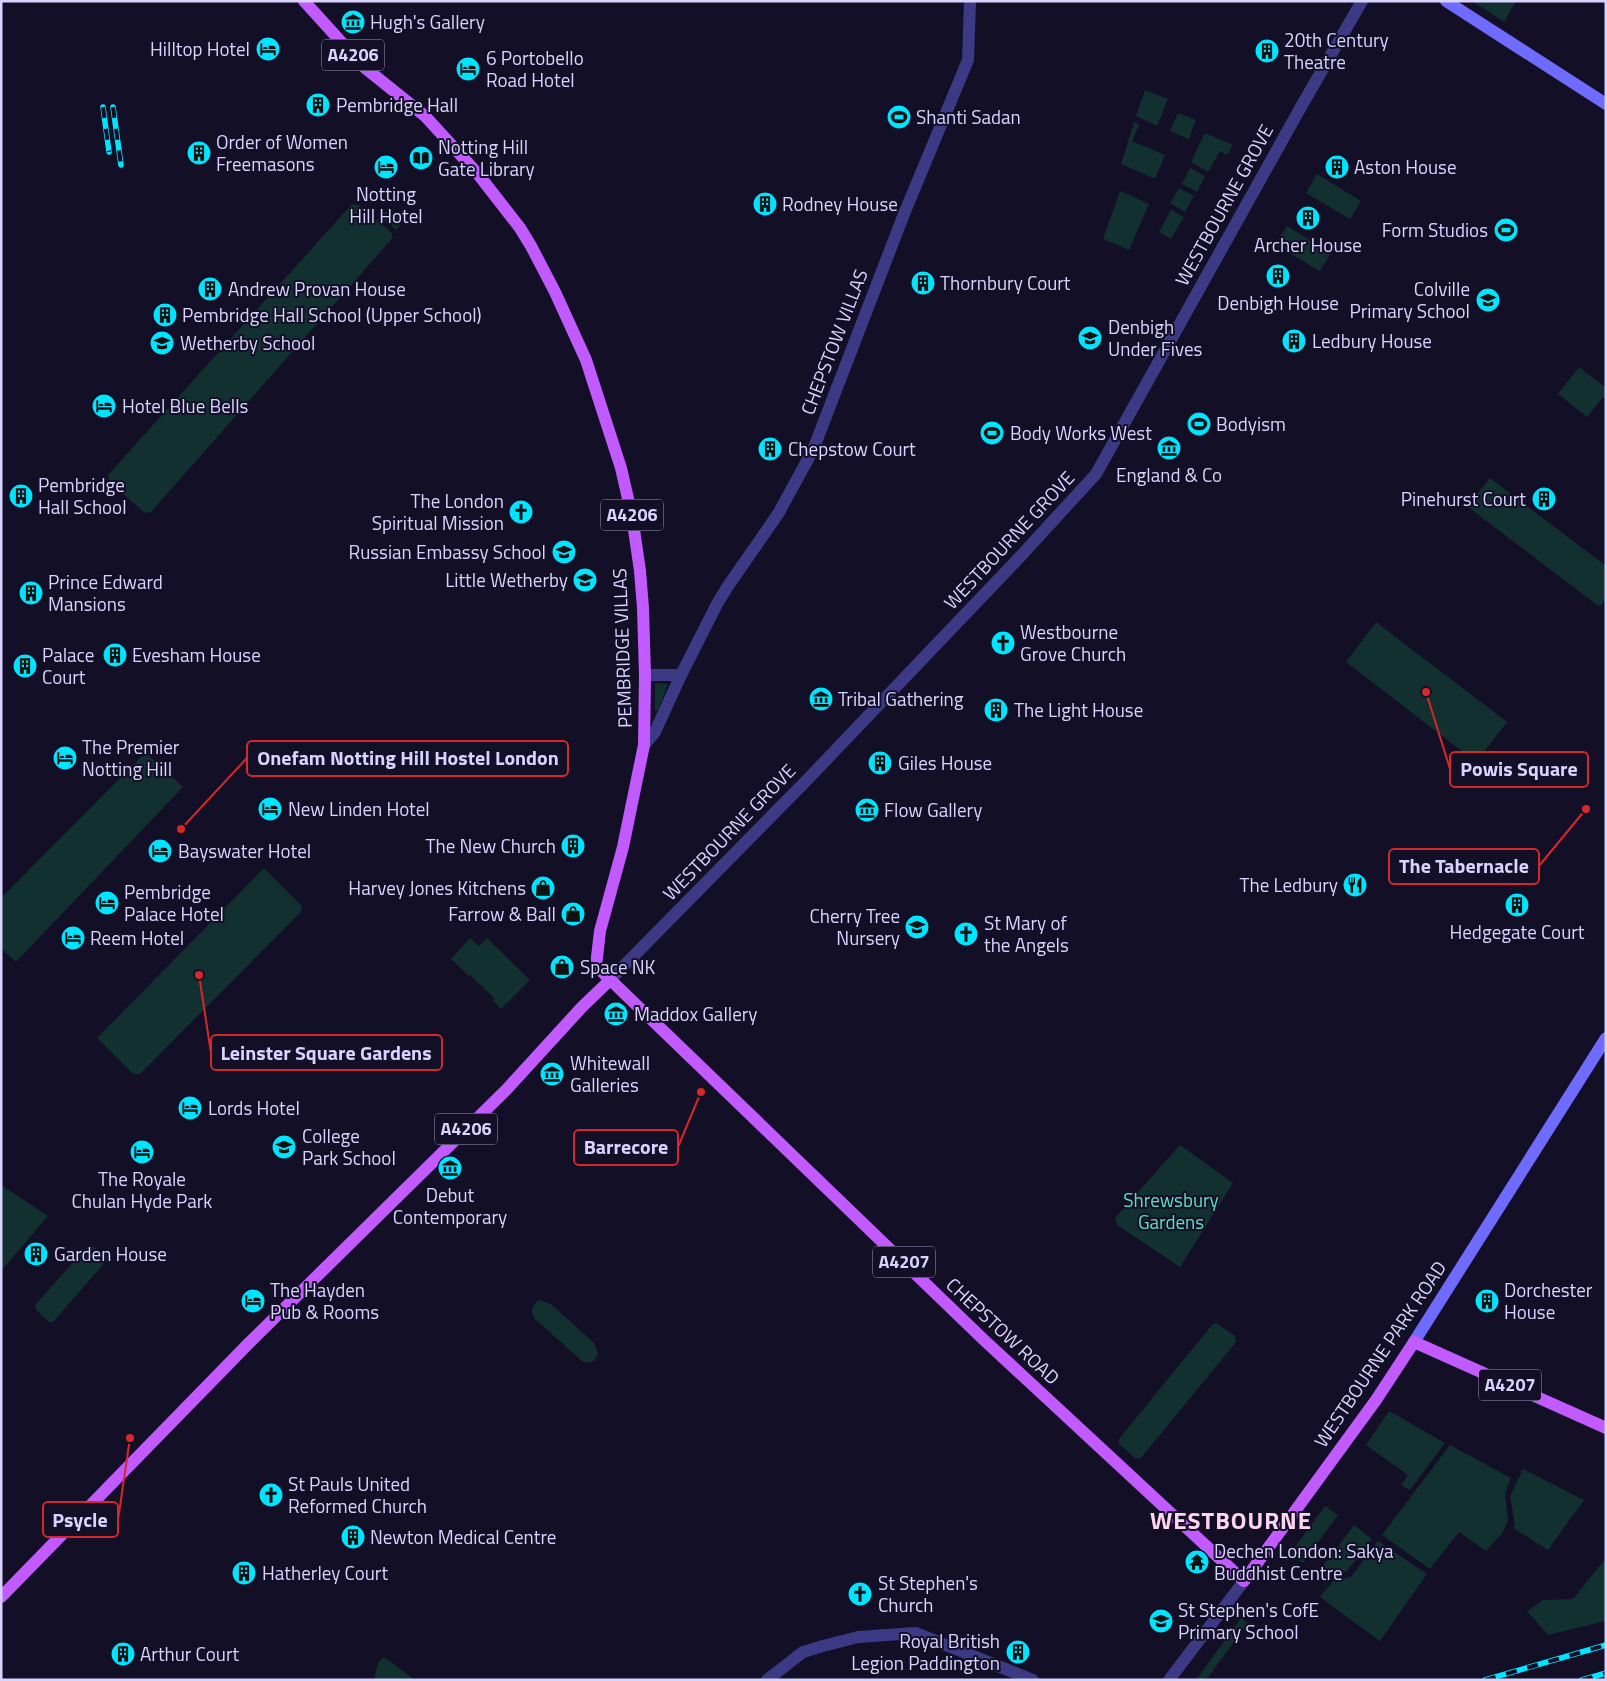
<svg xmlns="http://www.w3.org/2000/svg" width="1607" height="1681" viewBox="0 0 1607 1681" font-family="'Titillium Web',sans-serif">
<style>
.green{fill:#12302f}
.lines{fill:none;stroke-linecap:round;stroke-linejoin:round}
.tertiary{stroke:#3d3a85;stroke-width:12}
.secondary{stroke:#6f6bff;stroke-width:12}
.primary{stroke:#c25bff;stroke-width:12}
.rail-casing{stroke:#00e5ff;stroke-width:5.5}
.rail{stroke:#130f26;stroke-width:4;stroke-dasharray:11;stroke-linecap:butt}
.labels{text-anchor:middle;stroke-width:4;stroke-linejoin:round;paint-order:stroke}
.shield{fill:#130f26;stroke:#9e99be;stroke-width:1}
.shield-label{font-size:18px;font-weight:bold;fill:#d9d4ff}
.poi-label{font-size:19px;fill:#d9d4ff;stroke:#130f26;text-anchor:start}
.street-label{font-size:19px;fill:#d9d4ff;stroke:#130f26}
.park-label{font-size:19px;fill:#5fe0c0;stroke:#130f26}
.district-label{font-size:24px;font-weight:bold;letter-spacing:1px;fill:#ffd6f0;stroke:#130f26}
.leader{fill:none;stroke:#d62828;stroke-width:2}
.callout-dot{fill:#d62828;stroke:#130f26;stroke-width:2}
.callout{fill:#130f26;stroke:#d62828;stroke-width:2}
.callout-label{font-size:20px;text-anchor:middle;font-weight:bold;fill:#d9d4ff}
</style>
<rect width="100%" height="100%" fill="#130f26"/>
<g class="green">
<path d="M1472,1h44l-12,21z"/>
<path d="M1145,90l23,9 -11,27 -21,-10z"/>
<path d="M1178,113l18,7 -7,19 -19,-8z"/>
<path d="M1134,122l5,3 -7,16 33,14 -10,24 -34,-15z"/>
<path d="M1205,133l28,12 -6,10 -7,-4 -12,21 -17,-10z"/>
<path d="M1190,168l15,8 -8,16 -15,-8z"/>
<path d="M1317,174l44,27 -11,18 -44,-26z"/>
<path d="M1179,188l15,8 -9,16 -15,-9z"/>
<path d="M1120,191l29,13 -20,46 -26,-11z"/>
<path d="M352,204l6,1 32,26 3,6 -2,3 -240,272 -6,1 -36,-31 -1,-7z"/>
<path d="M1171,210l13,7 -13,22 -12,-7z"/>
<path d="M385,212h20l3,4 -12,14 -15,-13z"/>
<path d="M1287,226l44,27 -11,18 -45,-26z"/>
<path d="M1579,367l27,21v11l-3,-2 -16,20 -29,-23z"/>
<path d="M1490,478l116,88v32l-5,7h-4l-129,-98 1,-3z"/>
<path d="M1376,622l131,100 -31,40 -130,-100z"/>
<path d="M655,683l13,1 -10,26 -3,1z"/>
<path d="M147,754l36,33 -167,175 -15,-14v-50l141,-142z"/>
<path d="M264,868l37,37 1,6 -162,163h-7l-36,-36z"/>
<path d="M470,938l9,8 8,-8 43,42 -29,29 -8,-8 2,-2 -25,-24 -1,1 -18,-17z"/>
<path d="M1180,1145l53,38 -53,84 -63,-42 -2,-7z"/>
<path d="M1,1185l47,31 -47,55z"/>
<path d="M91,1245l16,11 1,3 -55,63h-4l-13,-12 -1,-5 53,-59z"/>
<path d="M540,1300l11,4 43,39 4,11 -4,7 -8,2 -4,-2 -47,-42c-5,-8 -4,-14 5,-19z"/>
<path d="M1216,1323l19,13 1,6 -95,116h-6l-16,-14v-5l93,-114z"/>
<path d="M1389,1411l56,32 -35,47 -9,-5 7,-10 -42,-30z"/>
<path d="M1450,1445l61,33 -6,15 3,27 -5,12 -17,19 -27,-19 -29,37 -48,-34z"/>
<path d="M1523,1469l61,31 -36,50 -35,-22 2,-4 -5,-28z"/>
<path d="M1325,1506l13,9 -35,48 -13,-9z"/>
<path d="M1354,1525l18,14 -25,32 -15,2 -7,5 -7,-5z"/>
<path d="M1378,1541l49,33 -47,67 -60,-44 13,-16 18,-4z"/>
<path d="M1606,1558v63l-58,14 -21,-24 16,-11 30,-1z"/>
<path d="M1241,1618l7,5 -42,57h-10z"/>
<path d="M382,1658l5,1 28,21h-41l4,-17z"/>
</g>
<g class="lines">
<g class="tertiary">
<path d="M645,675h36"/>
<path d="M644,745l11,-13 26,-57 36,-71 11,-18 50,-72 35,-64 91,-236 64,-154 2,-59"/>
<path d="M609,981l196,-199 212,-222 79,-86 206,-369 60,-104"/>
<path d="M767,1680l36,-28 20,-6 35,-9 58,-4 117,47"/>
<path d="M1169,1680l75,-99"/>
</g>
<g class="secondary">
<path d="M1446,1l160,103"/>
<path d="M1414,1342l192,-304"/>
</g>
<g class="primary">
<path d="M304,1l60,66 61,49 53,58 42,54 11,18 24,46 31,68 35,108 11,48 8,55 3,37 2,67 -1,70 -21,102 -23,84 -4,35 388,374 260,241 132,-181 38,-58 192,86"/>
<path d="M1,1597l247,-253 259,-255 75,-82 27,-26"/>
</g>
<defs>
<g id="rail">
<path d="M103,107l6,45"/>
<path d="M113,107l8,58"/>
<path d="M1485,1680l121,-35"/>
<path d="M1582,1680l24,-7"/>
</g>
</defs>
<use href="#rail" class="rail-casing"/>
<use href="#rail" class="rail"/>
</g>
<defs>
<symbol id="museum-disc" viewBox="-11 -11 22 22"><circle r="9.5" fill="#00e5ff" stroke="#130f26"/><path d="M0-6L6-3V-2H-6V-3ZM-5-1h2V3h-2ZM-1-1h2V3h-2ZM3-1h2V3H3ZM-6 4H6V6H-6Z" fill="#111"/></symbol>
<symbol id="hotel-disc" viewBox="-11 -11 22 22"><circle r="9.5" fill="#00e5ff" stroke="#130f26"/><path d="M-6-4.5h1.5V1H6V5H4.5V3h-9V5H-6ZM-4 0a1.8 1.8 0 1 1 3.6 0ZM.5 0V-2.5h3Q6-2.5 6 0Z" fill="#111"/></symbol>
<symbol id="building-disc" viewBox="-11 -11 22 22"><circle r="9.5" fill="#00e5ff" stroke="#130f26"/><path d="M-4-6H4V6H1V3H-1V6H-4ZM-2.5-4.3h1.7v1.8h-1.7ZM.8-4.3h1.7v1.8H.8ZM-2.5-1h1.7V.8h-1.7ZM.8-1h1.7V.8H.8Z" fill="#111"/></symbol>
<symbol id="stadium-disc" viewBox="-11 -11 22 22"><circle r="9.5" fill="#00e5ff" stroke="#130f26"/><path d="M0-5a6.5 5 0 1 0 0 10a6.5 5 0 1 0 0-10ZM-3.5-1.8h7v3.6h-7Z" fill="#111"/></symbol>
<symbol id="library-disc" viewBox="-11 -11 22 22"><circle r="9.5" fill="#00e5ff" stroke="#130f26"/><path d="M-6-4Q-3-5.5-.7-3.5V5Q-3 3-6 4ZM6-4Q3-5.5 .7-3.5V5Q3 3 6 4Z" fill="#111"/></symbol>
<symbol id="school-disc" viewBox="-11 -11 22 22"><circle r="9.5" fill="#00e5ff" stroke="#130f26"/><path d="M0-5L7-2L0 1L-7-2ZM-4 1L0 2.5L4 1V4Q0 6-4 4Z" fill="#111"/></symbol>
<symbol id="church-disc" viewBox="-11 -11 22 22"><circle r="9.5" fill="#00e5ff" stroke="#130f26"/><path d="M-1.2-6h2.4v3.5h3.3v2.4h-3.3V6h-2.4V-.1h-3.3v-2.4h3.3Z" fill="#111"/></symbol>
<symbol id="restaurant-disc" viewBox="-11 -11 22 22"><circle r="9.5" fill="#00e5ff" stroke="#130f26"/><path d="M-5-6h1v4h1v-4h1v4h1v-4h1v5L-1.5 .5V6h-2V.5L-5-1ZM5-6V6H3V1.5H1.5Q1.5-4 5-6Z" fill="#111"/></symbol>
<symbol id="shop-disc" viewBox="-11 -11 22 22"><circle r="9.5" fill="#00e5ff" stroke="#130f26"/><path d="M-5-2.5h2.3a2.7 3.5 0 0 1 5.4 0H5L5.5 6h-11ZM-1.5-2.5h3a1.5 2.3 0 0 0-3 0Z" fill="#111"/></symbol>
<symbol id="temple-disc" viewBox="-11 -11 22 22"><circle r="9.5" fill="#00e5ff" stroke="#130f26"/><path d="M0-6L5-2H3V0L6.5 2.5H4V6H1.5V3h-3V6H-4V2.5H-6.5L-3 0V-2H-5Z" fill="#111"/></symbol>
</defs>
<g fill-rule="evenodd">
<use href="#museum-disc" x="339" y="8" width="28" height="28"/>
<use href="#hotel-disc" x="254" y="35" width="28" height="28"/>
<use href="#building-disc" x="1253" y="37" width="28" height="28"/>
<use href="#hotel-disc" x="454" y="55" width="28" height="28"/>
<use href="#building-disc" x="304" y="91" width="28" height="28"/>
<use href="#stadium-disc" x="885" y="103" width="28" height="28"/>
<use href="#building-disc" x="185" y="139" width="28" height="28"/>
<use href="#library-disc" x="407" y="144" width="28" height="28"/>
<use href="#hotel-disc" x="372" y="153" width="28" height="28"/>
<use href="#building-disc" x="1323" y="153" width="28" height="28"/>
<use href="#building-disc" x="751" y="190" width="28" height="28"/>
<use href="#building-disc" x="1294" y="204" width="28" height="28"/>
<use href="#stadium-disc" x="1492" y="216" width="28" height="28"/>
<use href="#building-disc" x="1264" y="262" width="28" height="28"/>
<use href="#building-disc" x="909" y="269" width="28" height="28"/>
<use href="#building-disc" x="196" y="275" width="28" height="28"/>
<use href="#school-disc" x="1474" y="286" width="28" height="28"/>
<use href="#building-disc" x="151" y="301" width="28" height="28"/>
<use href="#school-disc" x="1076" y="324" width="28" height="28"/>
<use href="#building-disc" x="1280" y="327" width="28" height="28"/>
<use href="#school-disc" x="148" y="329" width="28" height="28"/>
<use href="#hotel-disc" x="90" y="392" width="28" height="28"/>
<use href="#stadium-disc" x="1185" y="410" width="28" height="28"/>
<use href="#stadium-disc" x="978" y="419" width="28" height="28"/>
<use href="#museum-disc" x="1155" y="434" width="28" height="28"/>
<use href="#building-disc" x="756" y="435" width="28" height="28"/>
<use href="#building-disc" x="7" y="482" width="28" height="28"/>
<use href="#building-disc" x="1530" y="485" width="28" height="28"/>
<use href="#church-disc" x="507" y="498" width="28" height="28"/>
<use href="#school-disc" x="550" y="538" width="28" height="28"/>
<use href="#school-disc" x="571" y="566" width="28" height="28"/>
<use href="#building-disc" x="17" y="579" width="28" height="28"/>
<use href="#church-disc" x="989" y="629" width="28" height="28"/>
<use href="#building-disc" x="101" y="641" width="28" height="28"/>
<use href="#building-disc" x="11" y="652" width="28" height="28"/>
<use href="#museum-disc" x="807" y="685" width="28" height="28"/>
<use href="#building-disc" x="982" y="696" width="28" height="28"/>
<use href="#hotel-disc" x="51" y="744" width="28" height="28"/>
<use href="#building-disc" x="866" y="749" width="28" height="28"/>
<use href="#hotel-disc" x="256" y="795" width="28" height="28"/>
<use href="#museum-disc" x="853" y="796" width="28" height="28"/>
<use href="#building-disc" x="559" y="832" width="28" height="28"/>
<use href="#hotel-disc" x="146" y="837" width="28" height="28"/>
<use href="#restaurant-disc" x="1341" y="871" width="28" height="28"/>
<use href="#shop-disc" x="529" y="874" width="28" height="28"/>
<use href="#hotel-disc" x="93" y="889" width="28" height="28"/>
<use href="#building-disc" x="1503" y="891" width="28" height="28"/>
<use href="#shop-disc" x="559" y="900" width="28" height="28"/>
<use href="#school-disc" x="903" y="913" width="28" height="28"/>
<use href="#church-disc" x="952" y="920" width="28" height="28"/>
<use href="#hotel-disc" x="59" y="924" width="28" height="28"/>
<use href="#shop-disc" x="548" y="953" width="28" height="28"/>
<use href="#museum-disc" x="602" y="1000" width="28" height="28"/>
<use href="#museum-disc" x="538" y="1060" width="28" height="28"/>
<use href="#hotel-disc" x="176" y="1094" width="28" height="28"/>
<use href="#school-disc" x="270" y="1133" width="28" height="28"/>
<use href="#hotel-disc" x="128" y="1138" width="28" height="28"/>
<use href="#museum-disc" x="436" y="1154" width="28" height="28"/>
<use href="#building-disc" x="22" y="1240" width="28" height="28"/>
<use href="#hotel-disc" x="239" y="1287" width="28" height="28"/>
<use href="#building-disc" x="1473" y="1287" width="28" height="28"/>
<use href="#church-disc" x="257" y="1481" width="28" height="28"/>
<use href="#building-disc" x="339" y="1523" width="28" height="28"/>
<use href="#temple-disc" x="1183" y="1548" width="28" height="28"/>
<use href="#building-disc" x="230" y="1559" width="28" height="28"/>
<use href="#church-disc" x="846" y="1580" width="28" height="28"/>
<use href="#school-disc" x="1147" y="1607" width="28" height="28"/>
<use href="#building-disc" x="1004" y="1638" width="28" height="28"/>
<use href="#building-disc" x="109" y="1640" width="28" height="28"/>
</g>
<g class="labels">
<g class="shield">
<rect x="322" y="39.5" width="62" height="31" rx="4"/>
<rect x="601" y="499.5" width="62" height="31" rx="4"/>
<rect x="435" y="1113.5" width="62" height="31" rx="4"/>
<rect x="873" y="1246.5" width="62" height="31" rx="4"/>
<rect x="1479" y="1369.5" width="62" height="31" rx="4"/>
</g>
<g class="shield-label">
<text x="353" y="61">A4206</text>
<text x="632" y="521">A4206</text>
<text x="466" y="1135">A4206</text>
<text x="904" y="1268">A4207</text>
<text x="1510" y="1391">A4207</text>
</g>
<g class="poi-label">
<text x="370" y="29">Hugh's Gallery</text>
<text x="1284" y="47">20th Century<tspan x="1284" dy="22">Theatre</tspan></text>
<text x="250" y="56" text-anchor="end">Hilltop Hotel</text>
<text x="486" y="65">6 Portobello<tspan x="486" dy="22">Road Hotel</tspan></text>
<text x="336" y="112">Pembridge Hall</text>
<text x="916" y="124">Shanti Sadan</text>
<text x="216" y="149">Order of Women<tspan x="216" dy="22">Freemasons</tspan></text>
<text x="438" y="154">Notting Hill<tspan x="438" dy="22">Gate Library</tspan></text>
<text x="1354" y="174">Aston House</text>
<text x="386" y="201" text-anchor="middle">Notting<tspan x="386" dy="22">Hill Hotel</tspan></text>
<text x="782" y="211">Rodney House</text>
<text x="1488" y="237" text-anchor="end">Form Studios</text>
<text x="1308" y="252" text-anchor="middle">Archer House</text>
<text x="940" y="290">Thornbury Court</text>
<text x="228" y="296">Andrew Provan House</text>
<text x="1470" y="296" text-anchor="end">Colville<tspan x="1470" dy="22">Primary School</tspan></text>
<text x="1278" y="310" text-anchor="middle">Denbigh House</text>
<text x="182" y="322">Pembridge Hall School (Upper School)</text>
<text x="1108" y="334">Denbigh<tspan x="1108" dy="22">Under Fives</tspan></text>
<text x="1312" y="348">Ledbury House</text>
<text x="180" y="350">Wetherby School</text>
<text x="122" y="413">Hotel Blue Bells</text>
<text x="1216" y="431">Bodyism</text>
<text x="1010" y="440">Body Works West</text>
<text x="788" y="456">Chepstow Court</text>
<text x="1169" y="482" text-anchor="middle">England &amp; Co</text>
<text x="38" y="492">Pembridge<tspan x="38" dy="22">Hall School</tspan></text>
<text x="1526" y="506" text-anchor="end">Pinehurst Court</text>
<text x="504" y="508" text-anchor="end">The London<tspan x="504" dy="22">Spiritual Mission</tspan></text>
<text x="546" y="559" text-anchor="end">Russian Embassy School</text>
<text x="568" y="587" text-anchor="end">Little Wetherby</text>
<text x="48" y="589">Prince Edward<tspan x="48" dy="22">Mansions</tspan></text>
<text x="1020" y="639">Westbourne<tspan x="1020" dy="22">Grove Church</tspan></text>
<text x="42" y="662">Palace<tspan x="42" dy="22">Court</tspan></text>
<text x="132" y="662">Evesham House</text>
<text x="838" y="706">Tribal Gathering</text>
<text x="1014" y="717">The Light House</text>
<text x="82" y="754">The Premier<tspan x="82" dy="22">Notting Hill</tspan></text>
<text x="898" y="770">Giles House</text>
<text x="288" y="816">New Linden Hotel</text>
<text x="884" y="817">Flow Gallery</text>
<text x="556" y="853" text-anchor="end">The New Church</text>
<text x="178" y="858">Bayswater Hotel</text>
<text x="1338" y="892" text-anchor="end">The Ledbury</text>
<text x="526" y="895" text-anchor="end">Harvey Jones Kitchens</text>
<text x="124" y="899">Pembridge<tspan x="124" dy="22">Palace Hotel</tspan></text>
<text x="556" y="921" text-anchor="end">Farrow &amp; Ball</text>
<text x="900" y="923" text-anchor="end">Cherry Tree<tspan x="900" dy="22">Nursery</tspan></text>
<text x="984" y="930">St Mary of<tspan x="984" dy="22">the Angels</tspan></text>
<text x="1517" y="939" text-anchor="middle">Hedgegate Court</text>
<text x="90" y="945">Reem Hotel</text>
<text x="580" y="974">Space NK</text>
<text x="634" y="1021">Maddox Gallery</text>
<text x="570" y="1070">Whitewall<tspan x="570" dy="22">Galleries</tspan></text>
<text x="208" y="1115">Lords Hotel</text>
<text x="302" y="1143">College<tspan x="302" dy="22">Park School</tspan></text>
<text x="142" y="1186" text-anchor="middle">The Royale<tspan x="142" dy="22">Chulan Hyde Park</tspan></text>
<text x="450" y="1202" text-anchor="middle">Debut<tspan x="450" dy="22">Contemporary</tspan></text>
<text x="54" y="1261">Garden House</text>
<text x="270" y="1297">The Hayden<tspan x="270" dy="22">Pub &amp; Rooms</tspan></text>
<text x="1504" y="1297">Dorchester<tspan x="1504" dy="22">House</tspan></text>
<text x="288" y="1491">St Pauls United<tspan x="288" dy="22">Reformed Church</tspan></text>
<text x="370" y="1544">Newton Medical Centre</text>
<text x="1214" y="1558">Dechen London: Sakya<tspan x="1214" dy="22">Buddhist Centre</tspan></text>
<text x="262" y="1580">Hatherley Court</text>
<text x="878" y="1590">St Stephen's<tspan x="878" dy="22">Church</tspan></text>
<text x="1178" y="1617">St Stephen's CofE<tspan x="1178" dy="22">Primary School</tspan></text>
<text x="1000" y="1648" text-anchor="end">Royal British<tspan x="1000" dy="22">Legion Paddington</tspan></text>
<text x="140" y="1661">Arthur Court</text>
</g>
<g class="street-label">
<text transform="translate(1224 205) rotate(-61)" y="7">WESTBOURNE GROVE</text>
<text transform="translate(834 342) rotate(-69)" y="7">CHEPSTOW VILLAS</text>
<text transform="translate(1009 540) rotate(-47)" y="7">WESTBOURNE GROVE</text>
<text transform="translate(622 648) rotate(-92)" y="7">PEMBRIDGE VILLAS</text>
<text transform="translate(729 832) rotate(-46)" y="7">WESTBOURNE GROVE</text>
<text transform="translate(1003 1331) rotate(43)" y="7">CHEPSTOW ROAD</text>
<text transform="translate(1380 1354) rotate(-56)" y="7">WESTBOURNE PARK ROAD</text>
</g>
<g class="park-label">
<text x="1171" y="1207">Shrewsbury<tspan x="1171" dy="22">Gardens</tspan></text>
</g>
<g class="district-label">
<text x="1231" y="1529">WESTBOURNE</text>
</g>
</g>
<path class="leader" d="M181 829L247 758M1426 692L1450 769M1586 809L1539 866M199 975L211 1053M701 1092L678 1147M130 1438L118 1520"/>
<g class="callout-dot">
<circle cx="181" cy="829" r="5"/>
<circle cx="1426" cy="692" r="5"/>
<circle cx="1586" cy="809" r="5"/>
<circle cx="199" cy="975" r="5"/>
<circle cx="701" cy="1092" r="5"/>
<circle cx="130" cy="1438" r="5"/>
</g>
<g class="callout">
<rect x="247" y="741" width="321" height="35" rx="5"/>
<rect x="1450" y="752" width="138" height="35" rx="5"/>
<rect x="1389" y="849" width="150" height="35" rx="5"/>
<rect x="211" y="1035" width="231" height="35" rx="5"/>
<rect x="574" y="1130" width="104" height="35" rx="5"/>
<rect x="43" y="1502" width="75" height="35" rx="5"/>
</g>
<g class="callout-label">
<text x="408" y="765">Onefam Notting Hill Hostel London</text>
<text x="1519" y="776">Powis Square</text>
<text x="1464" y="873">The Tabernacle</text>
<text x="326" y="1060">Leinster Square Gardens</text>
<text x="626" y="1154">Barrecore</text>
<text x="80" y="1527">Psycle</text>
</g>
<rect width="1607" height="1681" fill="none" stroke="#d9d4ff" stroke-width="5"/>
</svg>
